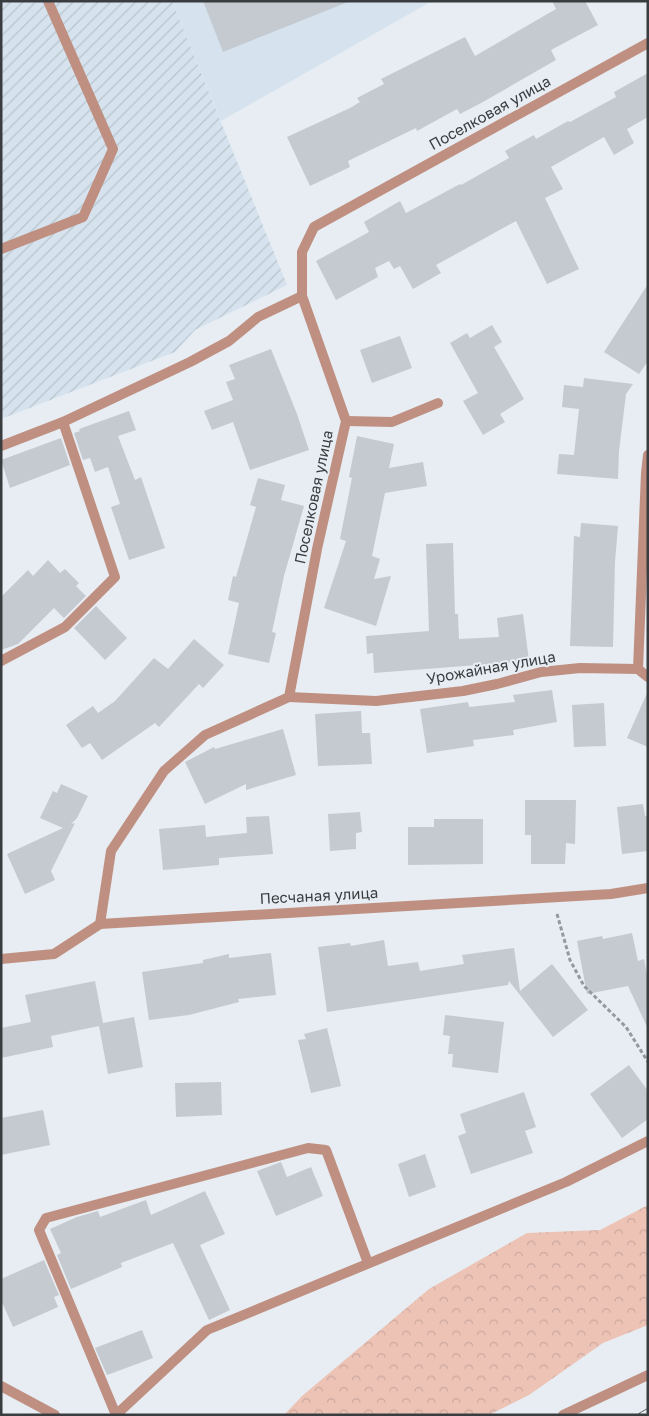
<svg xmlns="http://www.w3.org/2000/svg" width="649" height="1416" viewBox="0 0 649 1416" font-family="'Golos Text',sans-serif">
<style>
.built{fill:#d6e3ee}
.industrial{fill:url(#industrial-furrows)}
.forest{fill:url(#forest-crowns)}
.building{fill:#c4cacf}
.lines{fill:none;stroke-linecap:round;stroke-linejoin:round}
.path{stroke:#95999d;stroke-width:3;stroke-dasharray:4 2.5;stroke-linecap:butt}
.service{stroke:#bf9082;stroke-width:10}
.minor{stroke:#bf9082;stroke-width:10}
.rail-casing{stroke:#5d6164;stroke-width:5.5}
.rail{stroke:#e7edf2;stroke-width:4;stroke-dasharray:11;stroke-linecap:butt}
.labels{text-anchor:middle;stroke-width:4;stroke-linejoin:round;paint-order:stroke}
.street-label{font-size:15px;fill:#3a3d3f;stroke:#e7edf2}
</style>
<defs>
<pattern id="industrial-furrows" width="10" height="10" patternUnits="userSpaceOnUse" patternTransform="scale(1.25)"><rect width="10" height="10" fill="#d6e3ee"/><path d="M-1 1l2-2M0 10L10 0M9 11l2-2" fill="none" stroke="#b8c4cd"/></pattern>
<pattern id="forest-crowns" width="20" height="18" patternUnits="userSpaceOnUse" patternTransform="scale(1.25)"><rect width="20" height="18" fill="#edc3b6"/><path d="M2 6a3 3 0 1 1 6 0M12 15a3 3 0 1 1 6 0" fill="none" stroke="#cca89e"/></pattern>
</defs>
<rect width="100%" height="100%" fill="#e7edf2"/>
<path class="built" d="M172,1h260l-211,120z"/>
<path class="industrial" d="M1,1h171l115,284 -92,45 -20,22 -174,67z"/>
<path class="forest" d="M648,1205v120l-45,18 -74,52 -40,20h-205l18,-19 127,-107 98,-56 73,-3z"/>
<g class="building">
<path d="M203,1h145v1l-125,50z"/>
<path d="M552,1h33l13,24 -47,25 5,10 -73,42 -23,12 -3,-5 -40,22 -1,-3 -68,33 2,6 -40,19 -23,-49 63,-29 10,-6 -3,-4 27,-14 -3,-5 84,-42 10,19 81,-47z"/>
<path d="M648,73v44l-21,12 7,14 -20,12 -10,-18 -53,30 12,22 -18,9 34,71 -32,15 -31,-63 -80,44 5,8 -28,16 -13,-23 -6,3 -5,-8 -14,7 3,9 -42,23 -20,-39 53,-29 -5,-10 36,-21 6,12 54,-29 1,1 48,-27 -4,-7 29,-16 2,4 32,-18 2,1 46,-25 -2,-5z"/>
<path d="M648,284v77l-9,13 -35,-22z"/>
<path d="M492,325l10,17 -8,5 30,52 -24,15 5,8 -22,13 -20,-34 15,-8 -28,-50 17,-10 3,5z"/>
<path d="M400,336l12,32 -40,15 -12,-33z"/>
<path d="M271,349l26,65 12,36 -59,20 -17,-48 -21,8 -8,-19 29,-11 -7,-18 9,-3 -6,-14z"/>
<path d="M584,378l49,6 -7,10 -7,57 -1,28 -61,-5 2,-20 15,1 5,-46 -17,-2 2,-22 19,2z"/>
<path d="M129,411l7,19 -18,6 17,44 6,-3 24,71 -36,12 -18,-53 9,-3 -12,-37 -13,5 -5,-14 -7,2 -9,-27 6,-2 -1,-2z"/>
<path d="M357,436l37,8 -5,24 34,-6 4,24 -42,7 -13,63 8,3 -6,20 17,-3 -15,50 -52,-18 22,-67 -6,-2 12,-61 -3,-1z"/>
<path d="M61,438l9,27 -60,23 -9,-28z"/>
<path d="M258,478l27,7 -4,15 23,6 -20,70 -12,56 4,1 -7,30 -41,-9 11,-51 -11,-3 5,-24 3,1 20,-70 -6,-2z"/>
<path d="M581,523l37,3 -3,36 -2,85 -43,-1 4,-110 6,1z"/>
<path d="M453,543l2,71h3l1,25 40,-2 -2,-19 26,-4 6,47 -155,12 -1,-20 -6,1 -1,-18 63,-5 -3,-87z"/>
<path d="M48,560l12,13 5,-4 14,14 -3,3 10,10 -22,22 -10,-10 -36,36 -17,6v-53l27,-27 5,6z"/>
<path d="M96,606l31,32 -22,22 -31,-32z"/>
<path d="M194,639l30,26 -21,23 -4,-4 -40,43 -4,-4 -53,37 -12,-17 -8,5 -16,-23 27,-19 5,7 17,-12 39,-43 14,11z"/>
<path d="M552,690l5,32 -44,8 1,5 -41,5 1,6 -47,7 -7,-44 48,-7 1,5 46,-5 -2,-7z"/>
<path d="M648,691v56l-21,-9z"/>
<path d="M604,703l2,43 -32,1 -2,-42z"/>
<path d="M361,711l1,22h8l2,31 -54,2 -3,-52z"/>
<path d="M283,729l13,46 -50,15v-6l-41,20 -20,-42 29,-15 1,2z"/>
<path d="M61,784l27,12 -11,22 -6,6 4,-1 -24,48 4,9 -30,14 -18,-40 56,-26 -23,-10 13,-27 4,2z"/>
<path d="M525,800h51l-1,44 -9,-1 -1,21h-34v-29h-6z"/>
<path d="M643,804l2,12h3v35l-26,3 -5,-47z"/>
<path d="M360,812l2,20 -6,1v16l-26,2 -2,-37z"/>
<path d="M269,816l4,38 -54,4v7l-56,5 -4,-41 46,-4 1,12 41,-4 -1,-16z"/>
<path d="M434,819h49v45l-75,1v-38h26z"/>
<path d="M632,933l6,28 6,-2 4,21v49l-20,-43 -41,8 -10,-53 25,-5 1,3z"/>
<path d="M384,940l4,26 30,-4 2,9 44,-7 -2,-9 52,-7 6,43 32,-27 36,46 -35,27 -44,-56 -1,4 -181,27 -9,-65 32,-4 1,3z"/>
<path d="M271,953l5,42 -38,4 1,3 -50,13 -40,5 -7,-48 61,-9v-3l26,-6v4z"/>
<path d="M95,981l8,42 31,-6 9,50 -35,7 -9,-48 -48,10 2,11 -52,11v-30l30,-6 -6,-27z"/>
<path d="M445,1015l59,7 -6,51 -46,-6 1,-13h-5l2,-18 -7,-1z"/>
<path d="M327,1028l14,58 -30,7 -13,-53 8,-1 -2,-5z"/>
<path d="M629,1065l19,26v28l-26,19 -32,-44z"/>
<path d="M221,1082l1,33 -46,2 -1,-34z"/>
<path d="M524,1092l12,35 -11,4 8,22 -62,21 -13,-38 8,-3 -6,-19z"/>
<path d="M43,1110l7,35 -49,10v-37z"/>
<path d="M425,1154l11,33 -27,10 -11,-33z"/>
<path d="M281,1162l6,15 24,-10 12,29 -47,20 -19,-45z"/>
<path d="M205,1191l20,43 -25,11 30,65 -21,10 -36,-77 -52,20 1,4 -51,22 -14,-34 4,-2 -11,-24 27,-12 21,-6 2,6 46,-17 5,15z"/>
<path d="M44,1260l15,35 -5,2 4,10 -45,20 -12,-27v-21z"/>
<path d="M142,1330l11,28 -46,17 -12,-27z"/>
</g>
<g class="lines">
<path class="path" d="M557,914l13,46 14,26 42,41 22,35"/>
<g class="service">
<path d="M1,249l82,-32 30,-68 -65,-148"/>
<path d="M346,421l46,1 46,-19"/>
<path d="M116,1415l-77,-185 7,-12 262,-70 18,2 42,113"/>
<path d="M563,1415l85,-40"/>
</g>
<g class="minor">
<path d="M1,446l62,-24 127,-60 39,-21 29,-24 44,-21"/>
<path d="M1,661l64,-34 50,-50 -52,-155"/>
<path d="M638,669l8,-196 2,-18"/>
<path d="M289,697l87,4 87,-10 34,-7 44,-12 39,-4 58,1 10,8"/>
<path d="M100,924l11,-73 53,-80 41,-36 84,-38 28,-148 29,-128 -44,-125v-44l12,-25 334,-184"/>
<path d="M1,959l53,-5 46,-30 511,-30 37,-6"/>
<path d="M1,1386l54,29"/>
<path d="M116,1415l91,-85 359,-148 82,-41"/>
</g>
<defs>
<path id="rail" d="M641,1415l7,-4"/>
</defs>
<use href="#rail" class="rail-casing"/>
<use href="#rail" class="rail"/>
</g>
<g class="labels">
<g class="street-label">
<text transform="translate(490 113) rotate(-29)" y="5">Поселковая улица</text>
<text transform="translate(314 497) rotate(-78)" y="5">Поселковая улица</text>
<text transform="translate(491 668) rotate(-10)" y="5">Урожайная улица</text>
<text transform="translate(319 896) rotate(-3)" y="5">Песчаная улица</text>
</g>
</g>
<rect width="649" height="1416" fill="none" stroke="#3a3d3f" stroke-width="5"/>
</svg>
